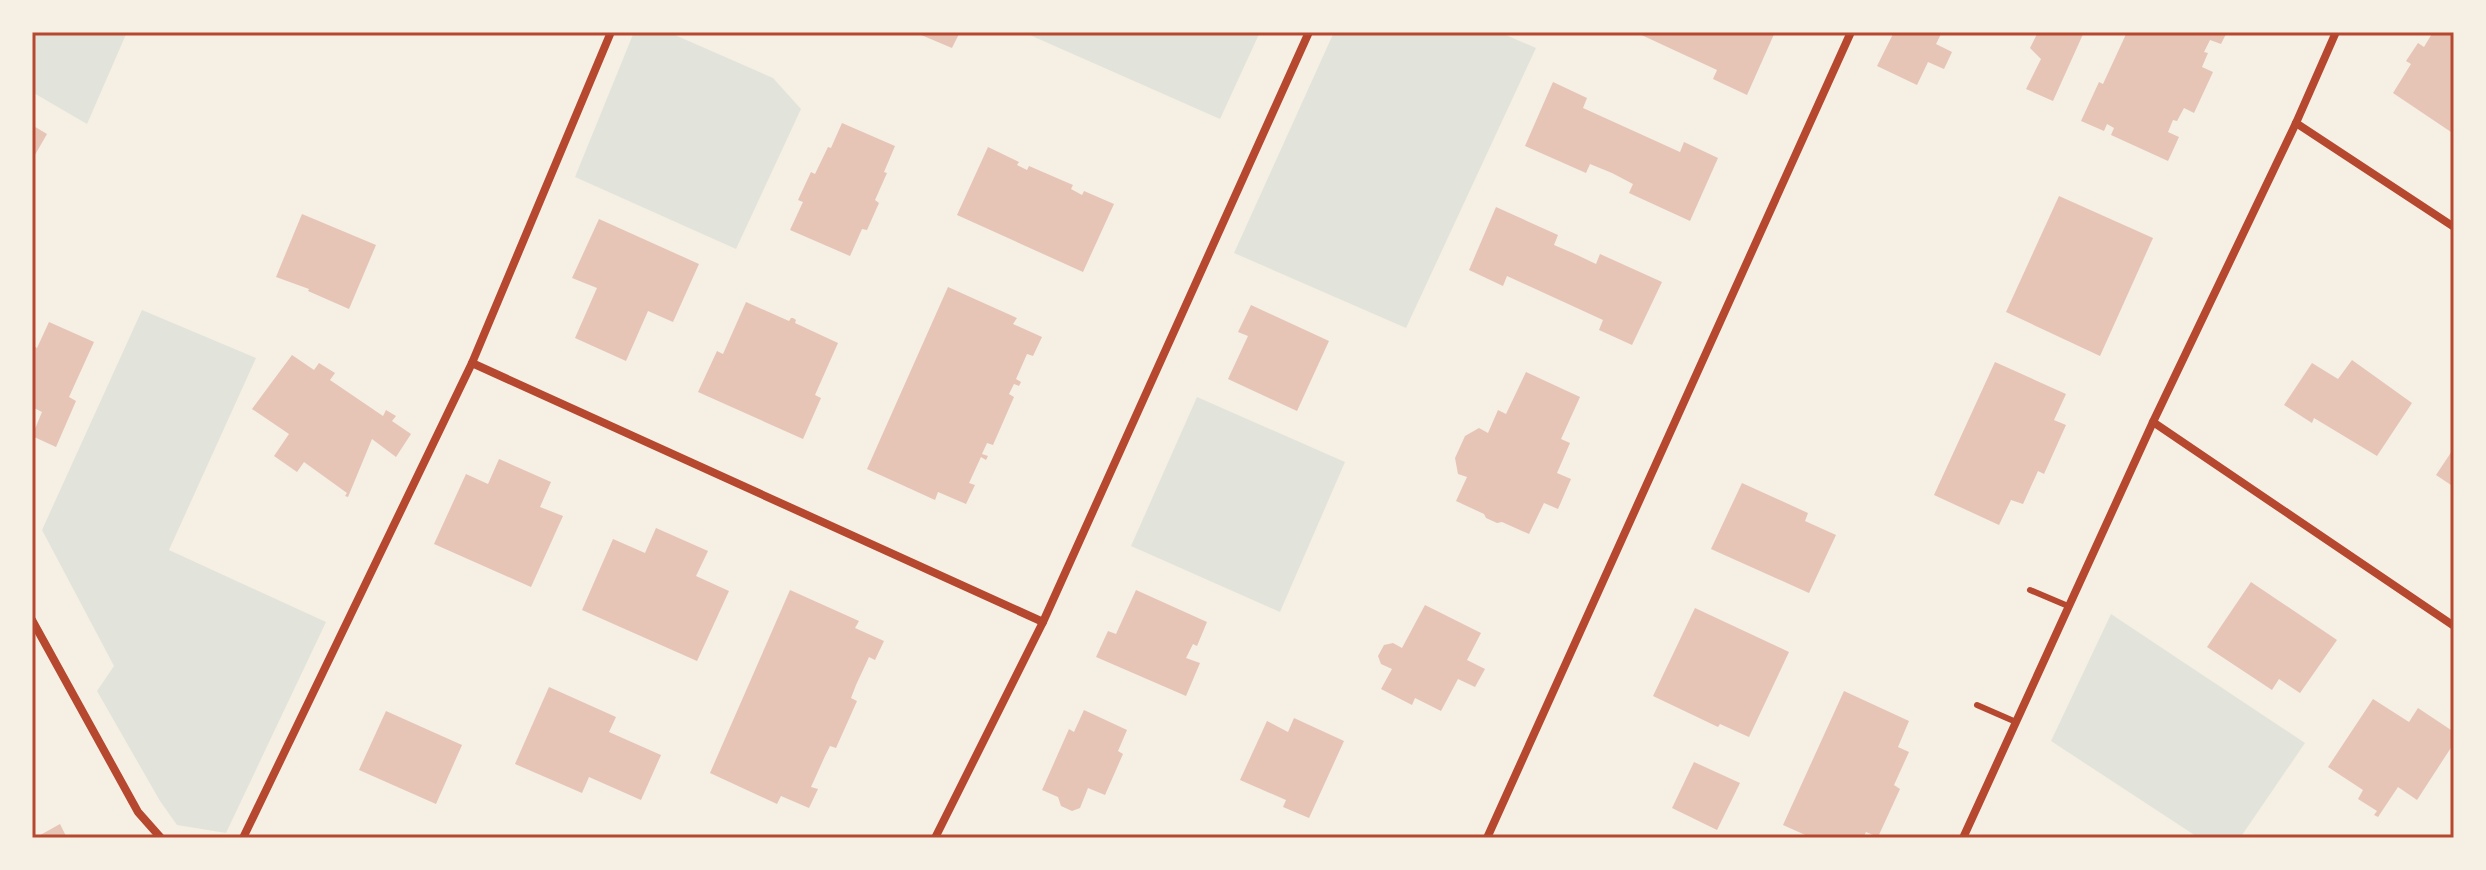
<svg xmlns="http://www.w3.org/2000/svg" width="2486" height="870" viewBox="0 0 2486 870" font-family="'PT Sans',sans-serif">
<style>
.green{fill:#e2e4dc}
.building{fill:#e6c5b7}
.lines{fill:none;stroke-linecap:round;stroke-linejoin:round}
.service{stroke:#b5482f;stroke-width:6}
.minor{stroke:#b5482f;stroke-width:8}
.neatline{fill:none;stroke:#b5482f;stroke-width:3}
</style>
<rect width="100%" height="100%" fill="#f6efe4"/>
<g class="green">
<path d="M32,32h95l-40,92 -55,-32z"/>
<path d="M634,32h34l105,46 28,31 -65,140 -161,-72z"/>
<path d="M1023,32h237l-40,87z"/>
<path d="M1334,32h165l37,16 -130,280 -172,-75z"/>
<path d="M142,310l114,48 -87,192 157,72 -100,211 -49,-8 -17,-24 -63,-110 17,-25 -72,-136z"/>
<path d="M1197,397l148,65 -65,150 -149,-66z"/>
<path d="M2111,614l194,129 -65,95h-41l-148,-97z"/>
</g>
<g class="building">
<path d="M914,32h46l-8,16z"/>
<path d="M1635,32h140l-28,63 -34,-16 4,-9z"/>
<path d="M1894,32h48l-6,12 16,8 -8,17 -16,-7 -11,23 -40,-19z"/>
<path d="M2038,32h46l-31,69 -27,-12 15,-30 -11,-11z"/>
<path d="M2127,32h100l-6,12 -11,-4 -6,12 4,1 -6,14 11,5 -19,41 -10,-5 -7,13 -4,-1 -5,12 11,5 -11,24 -57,-26 3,-7 -7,-4 -3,7 -23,-10 18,-39 4,2z"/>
<path d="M2433,32h21v102l-61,-41 18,-29 -5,-3 12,-18 6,4z"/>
<path d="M1553,82l34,16 -4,10 97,44 4,-10 34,16 -28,63 -61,-28 4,-9 -21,-11 -22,-9 -4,9 -61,-27z"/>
<path d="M842,123l53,23 -11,26 3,1 -12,27 4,3 -12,27 -5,-1 -12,27 -60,-26 13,-28 -5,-2 13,-28 4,2 13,-27 3,1z"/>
<path d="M32,125l15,9 -15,26z"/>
<path d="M988,147l31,15 -2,3 10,5 2,-4 44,19 -2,4 11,6 2,-4 30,13 -31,68 -126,-57z"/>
<path d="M2059,196l94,42 -53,118 -94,-44z"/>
<path d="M1496,207l62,28 -4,10 21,9 21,10 4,-10 62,28 -30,63 -33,-15 4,-10 -96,-44 -4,10 -34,-16z"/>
<path d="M302,214l74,31 -27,64 -41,-18 1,-2 -33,-12z"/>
<path d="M599,219l100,45 -26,58 -25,-11 -22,50 -51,-23 22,-50 -25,-10z"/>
<path d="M948,287l69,31 -4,6 29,13 -9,19 -6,-2 -11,25 5,3 -2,4 -5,-2 -5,10 5,3 -21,48 -6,-2 -5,11 6,2 -2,4 -5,-3 -12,26 6,2 -9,19 -28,-12 -3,8 -68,-31z"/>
<path d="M746,302l43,19 2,-3h2l3,2 -1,3 43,20 -23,52 6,3 -18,41 -105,-47 19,-41 6,3z"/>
<path d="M1251,305l78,36 -32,70 -69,-32 20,-43 -10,-4z"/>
<path d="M49,322l45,20 -25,55 7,4 -20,46 -24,-11 10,-24 -10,-5v-62l5,3z"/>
<path d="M292,355l22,15 5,-7 16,10 -5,7 53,36 3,-6 10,6 -4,5 19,13 -15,23 -24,-18 -24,58 -3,-1 2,-3 -43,-31 -7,10 -23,-16 15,-22 -37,-25z"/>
<path d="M2352,360l60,43 -35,53 -63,-38 -2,5 -28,-18 28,-42 26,16z"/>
<path d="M1995,362l71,32 -12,26 12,5 -22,49 -6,-3 -15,33 -12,-4 -12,25 -65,-30z"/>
<path d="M1526,372l54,25 -19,42 9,4 -13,30 14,6 -13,30 -14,-6 -15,31 -27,-12 -5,1 -11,-5 -2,-4 -28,-13 11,-24 -9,-3 -3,-16 10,-22 14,-8 9,5 10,-23 8,4z"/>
<path d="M2454,448v39l-18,-12z"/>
<path d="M499,459l52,23 -11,25 23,9 -32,71 -97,-43 32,-70 22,10z"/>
<path d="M1742,483l66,30 -3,8 31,14 -27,58 -98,-44z"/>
<path d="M656,528l52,23 -12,25 33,15 -32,70 -115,-51 31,-71 32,14z"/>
<path d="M2251,582l86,58 -37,53 -21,-14 -7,11 -65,-43z"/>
<path d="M790,590l69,31 -4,7 29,13 -9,19 -6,-3 -13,28 -5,13 6,3 -21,47 -6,-2 -5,10 -14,31 7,2 -9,19 -28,-12 -4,8 -67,-31z"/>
<path d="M1136,590l71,32 -10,24 -4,-2 -7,14 14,5 -14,33 -90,-39 12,-26 8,3z"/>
<path d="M1425,605l56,28 -14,27 18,9 -10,18 -17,-8 -17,32 -26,-13 -3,7 -31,-16 11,-20 -11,-5 -3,-8 6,-11 9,-2 9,5z"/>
<path d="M1695,608l94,44 -40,85 -29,-13 -2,3 -65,-31z"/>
<path d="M549,687l67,30 -7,15 52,23 -20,45 -52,-23 -7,16 -67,-29z"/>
<path d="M1844,691l65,30 -11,26 11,5 -15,33 6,4 -22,48 -12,-5 -3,6h-51l-29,-13z"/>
<path d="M2373,699l36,23 9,-14 36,24v11l-37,57 -19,-13 -20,30 -4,-2 3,-4 -19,-12 5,-9 -35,-23z"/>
<path d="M1084,710l43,20 -9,21 5,3 -18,41 -17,-7 -8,20 -8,3 -11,-5 -3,-9 -16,-7 27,-61 5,3z"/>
<path d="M386,711l76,34 -26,59 -77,-34z"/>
<path d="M1294,718l50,23 -35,77 -26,-11 3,-7 -46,-20 27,-59 21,11z"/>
<path d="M1694,762l46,21 -23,47 -45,-22z"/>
<path d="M60,824l7,14h-32z"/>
</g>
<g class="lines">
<g class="service">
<path d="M2030,590l38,16"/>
<path d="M1977,705l39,17"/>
</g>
<g class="minor">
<path d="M2296,123l158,104"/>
<path d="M472,363l571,259"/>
<path d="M2153,422l301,204"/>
<path d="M32,620l106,192 23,26"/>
<path d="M243,838l229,-475 139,-331"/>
<path d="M935,838l108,-216 266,-590"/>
<path d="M1487,838l364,-806"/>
<path d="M1963,838l190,-416 143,-299 40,-91"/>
</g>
</g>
<rect width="2486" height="870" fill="none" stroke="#f6efe4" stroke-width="68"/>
<rect x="34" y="34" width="2418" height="802" class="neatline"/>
</svg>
